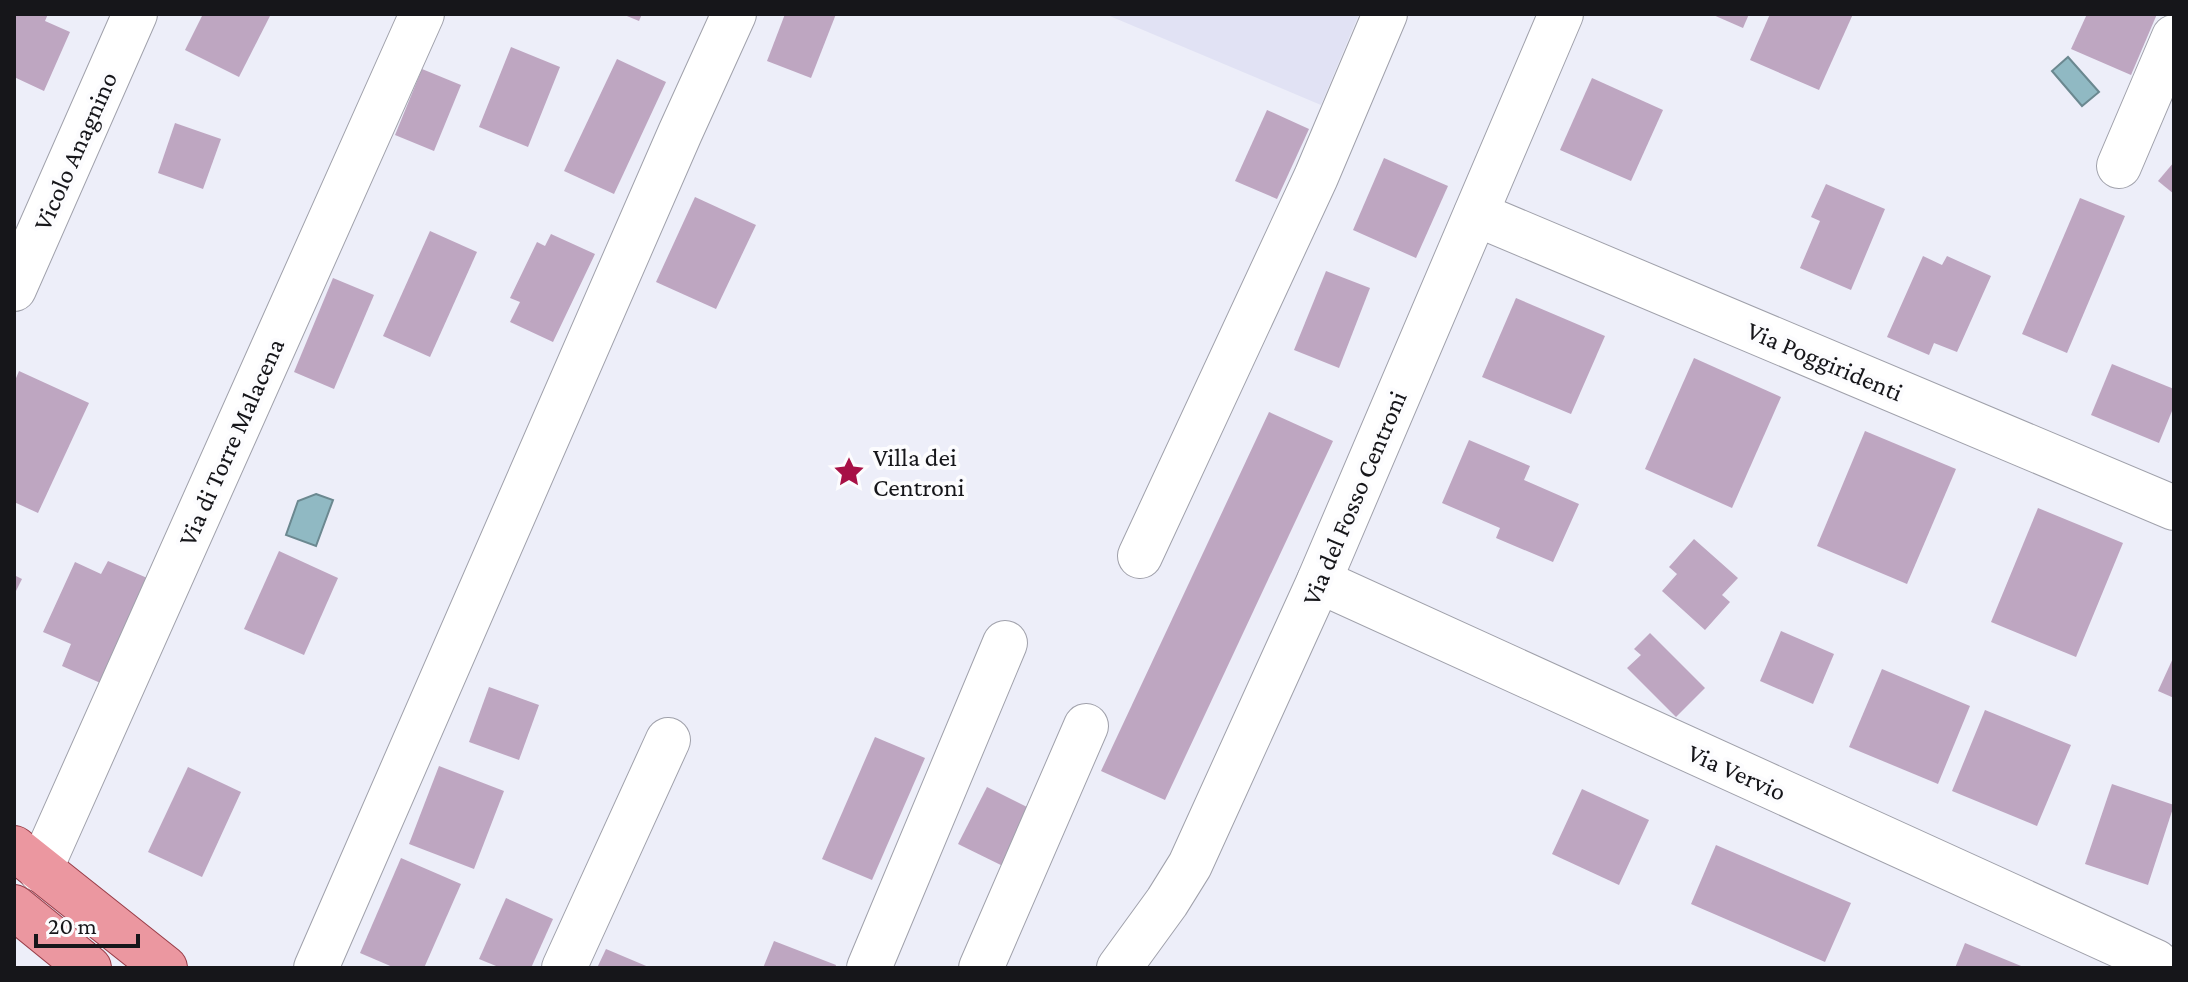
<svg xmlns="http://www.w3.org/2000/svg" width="2188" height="982" viewBox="0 0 2188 982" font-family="'Crimson Pro',serif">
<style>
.built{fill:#e1e2f4}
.water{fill:#90b9c3;stroke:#6b8890;stroke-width:2}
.building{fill:#bea6c1}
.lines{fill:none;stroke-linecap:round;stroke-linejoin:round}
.minor-casing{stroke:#a0a1ab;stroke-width:46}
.major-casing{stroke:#983d48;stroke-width:46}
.minor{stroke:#fff;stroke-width:44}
.major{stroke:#eb97a0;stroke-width:44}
.labels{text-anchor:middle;stroke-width:8;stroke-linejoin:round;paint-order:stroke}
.street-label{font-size:26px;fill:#16161a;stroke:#fcfcfe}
.poi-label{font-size:26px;fill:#16161a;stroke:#fcfcfe;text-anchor:start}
</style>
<rect width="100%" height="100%" fill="#edeef9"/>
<path class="built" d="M1105,14h254l-38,91z"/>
<g class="water">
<path d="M2068,57l31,35 -17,14 -30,-35z"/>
<path d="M316,494l17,6 -17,46 -30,-11 12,-34z"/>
</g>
<g class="building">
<path d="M14,14h34l-3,7 25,11 -26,59 -30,-14z"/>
<path d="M203,14h68l-32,63 -54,-27z"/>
<path d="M622,14h20l-3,7z"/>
<path d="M785,14h51l-25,64 -44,-17z"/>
<path d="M1711,14h38l-6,14z"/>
<path d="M1770,14h83l-34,76 -69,-30z"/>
<path d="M2087,14h70l-26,61 -60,-26z"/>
<path d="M511,47l49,20 -32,80 -49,-20z"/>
<path d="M617,59l49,23 -52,112 -50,-23z"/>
<path d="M422,69l39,16 -27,66 -39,-16z"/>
<path d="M1592,78l71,32 -32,71 -71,-31z"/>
<path d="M1267,110l42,19 -32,70 -42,-18z"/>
<path d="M175,123l46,16 -18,50 -45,-16z"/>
<path d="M1384,158l64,28 -32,72 -63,-28z"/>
<path d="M2174,162v32l-16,-13z"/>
<path d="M1826,184l59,25 -34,81 -51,-22 20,-47 -9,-4z"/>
<path d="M695,197l61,28 -40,84 -60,-27z"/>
<path d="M2080,198l45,18 -58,137 -45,-19z"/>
<path d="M430,231l47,21 -47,105 -47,-21z"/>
<path d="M551,234l44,20 -42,88 -43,-20 10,-20 -10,-4 27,-56 8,4z"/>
<path d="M1923,256l19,9 5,-9 44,20 -34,76 -23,-9 -5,12 -42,-18z"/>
<path d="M1326,271l44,17 -31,80 -45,-18z"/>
<path d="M333,278l41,17 -40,94 -40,-17z"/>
<path d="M1516,298l89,38 -34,78 -89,-37z"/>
<path d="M1694,358l87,39 -49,111 -87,-39z"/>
<path d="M2112,364l62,25v17l-15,37 -68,-28z"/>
<path d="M19,371l70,32 -51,110 -24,-11v-119z"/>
<path d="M1269,412l64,29 -168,359 -64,-29z"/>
<path d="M1865,431l91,38 -49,115 -90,-38z"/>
<path d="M1469,440l61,26 -6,14 55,24 -26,58 -57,-24 4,-10 -58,-25z"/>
<path d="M2038,508l85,35 -47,114 -85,-35z"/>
<path d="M1694,539l44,39 -16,17 8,7 -25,28 -43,-39 15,-17 -8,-7z"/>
<path d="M279,551l59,27 -34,77 -60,-26z"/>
<path d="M108,561l53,23 -47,105 -52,-23 9,-22 -28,-12 32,-70 26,12z"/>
<path d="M14,575l8,4 -8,16z"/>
<path d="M1781,631l53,23 -21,50 -53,-23z"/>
<path d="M1650,633l55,55 -29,29 -49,-49 14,-13 -7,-6z"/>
<path d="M2174,656v42l-16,-7z"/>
<path d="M1882,669l88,37 -32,78 -89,-37z"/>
<path d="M489,687l50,18 -20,55 -50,-18z"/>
<path d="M1985,710l86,35 -34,81 -85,-35z"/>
<path d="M875,737l50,21 -53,122 -50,-21z"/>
<path d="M439,766l65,25 -30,78 -65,-25z"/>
<path d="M188,767l53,25 -39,85 -54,-25z"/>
<path d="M2112,784l62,21 -26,80 -63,-21z"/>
<path d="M987,787l52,26 -28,57 -53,-26z"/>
<path d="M1582,789l67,31 -30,65 -67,-31z"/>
<path d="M1716,845l135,58 -26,59 -134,-58z"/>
<path d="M401,858l60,26 -37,84h-29l-35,-15z"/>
<path d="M506,898l47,21 -22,49h-30l-22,-9z"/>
<path d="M774,941l62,24 -1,3h-72z"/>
<path d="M1965,943l61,25h-71z"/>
<path d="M606,949l45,19h-54z"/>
</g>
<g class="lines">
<defs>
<g id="minor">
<path d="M2119,166l55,-129"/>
<path d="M1476,214l698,294"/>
<path d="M14,289l121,-275"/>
<path d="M1140,556l176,-379 69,-163"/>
<path d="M1319,581l837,381"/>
<path d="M40,870l382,-856"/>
<path d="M316,968l364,-835 54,-119"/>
<path d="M564,968l104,-228"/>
<path d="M869,968l136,-325"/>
<path d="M981,968l105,-242"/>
<path d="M1119,968l48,-66 23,-37 129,-284 242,-567"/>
</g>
<g id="major">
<path d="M14,848l151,120"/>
<path d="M14,907l75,61"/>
</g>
</defs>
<use href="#minor" class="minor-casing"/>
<use href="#major" class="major-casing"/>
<use href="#minor" class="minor"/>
<use href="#major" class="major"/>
</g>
<defs>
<symbol id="sight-bare" viewBox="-9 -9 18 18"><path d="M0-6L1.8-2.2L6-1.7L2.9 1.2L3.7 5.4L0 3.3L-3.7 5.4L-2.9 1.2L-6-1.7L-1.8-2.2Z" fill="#a71046" stroke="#fcfcfe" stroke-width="2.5" paint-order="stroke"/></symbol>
</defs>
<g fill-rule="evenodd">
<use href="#sight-bare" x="827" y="450" width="44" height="44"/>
</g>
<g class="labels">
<g class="street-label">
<text transform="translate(75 151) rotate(-66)" y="9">Vicolo Anagnino</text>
<text transform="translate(1825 361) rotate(23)" y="9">Via Poggiridenti</text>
<text transform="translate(231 442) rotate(-66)" y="9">Via di Torre Malacena</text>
<text transform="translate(1354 498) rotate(-67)" y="9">Via del Fosso Centroni</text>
<text transform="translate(1737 772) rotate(24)" y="9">Via Vervio</text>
</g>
<g class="poi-label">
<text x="873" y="466">Villa dei<tspan x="873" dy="30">Centroni</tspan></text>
</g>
</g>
<rect width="2188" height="982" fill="none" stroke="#16161a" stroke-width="32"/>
<path d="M36 934v12h102v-12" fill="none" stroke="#16161a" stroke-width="4"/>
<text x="48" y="934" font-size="24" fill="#16161a" stroke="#fcfcfe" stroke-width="6" paint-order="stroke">20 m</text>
</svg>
